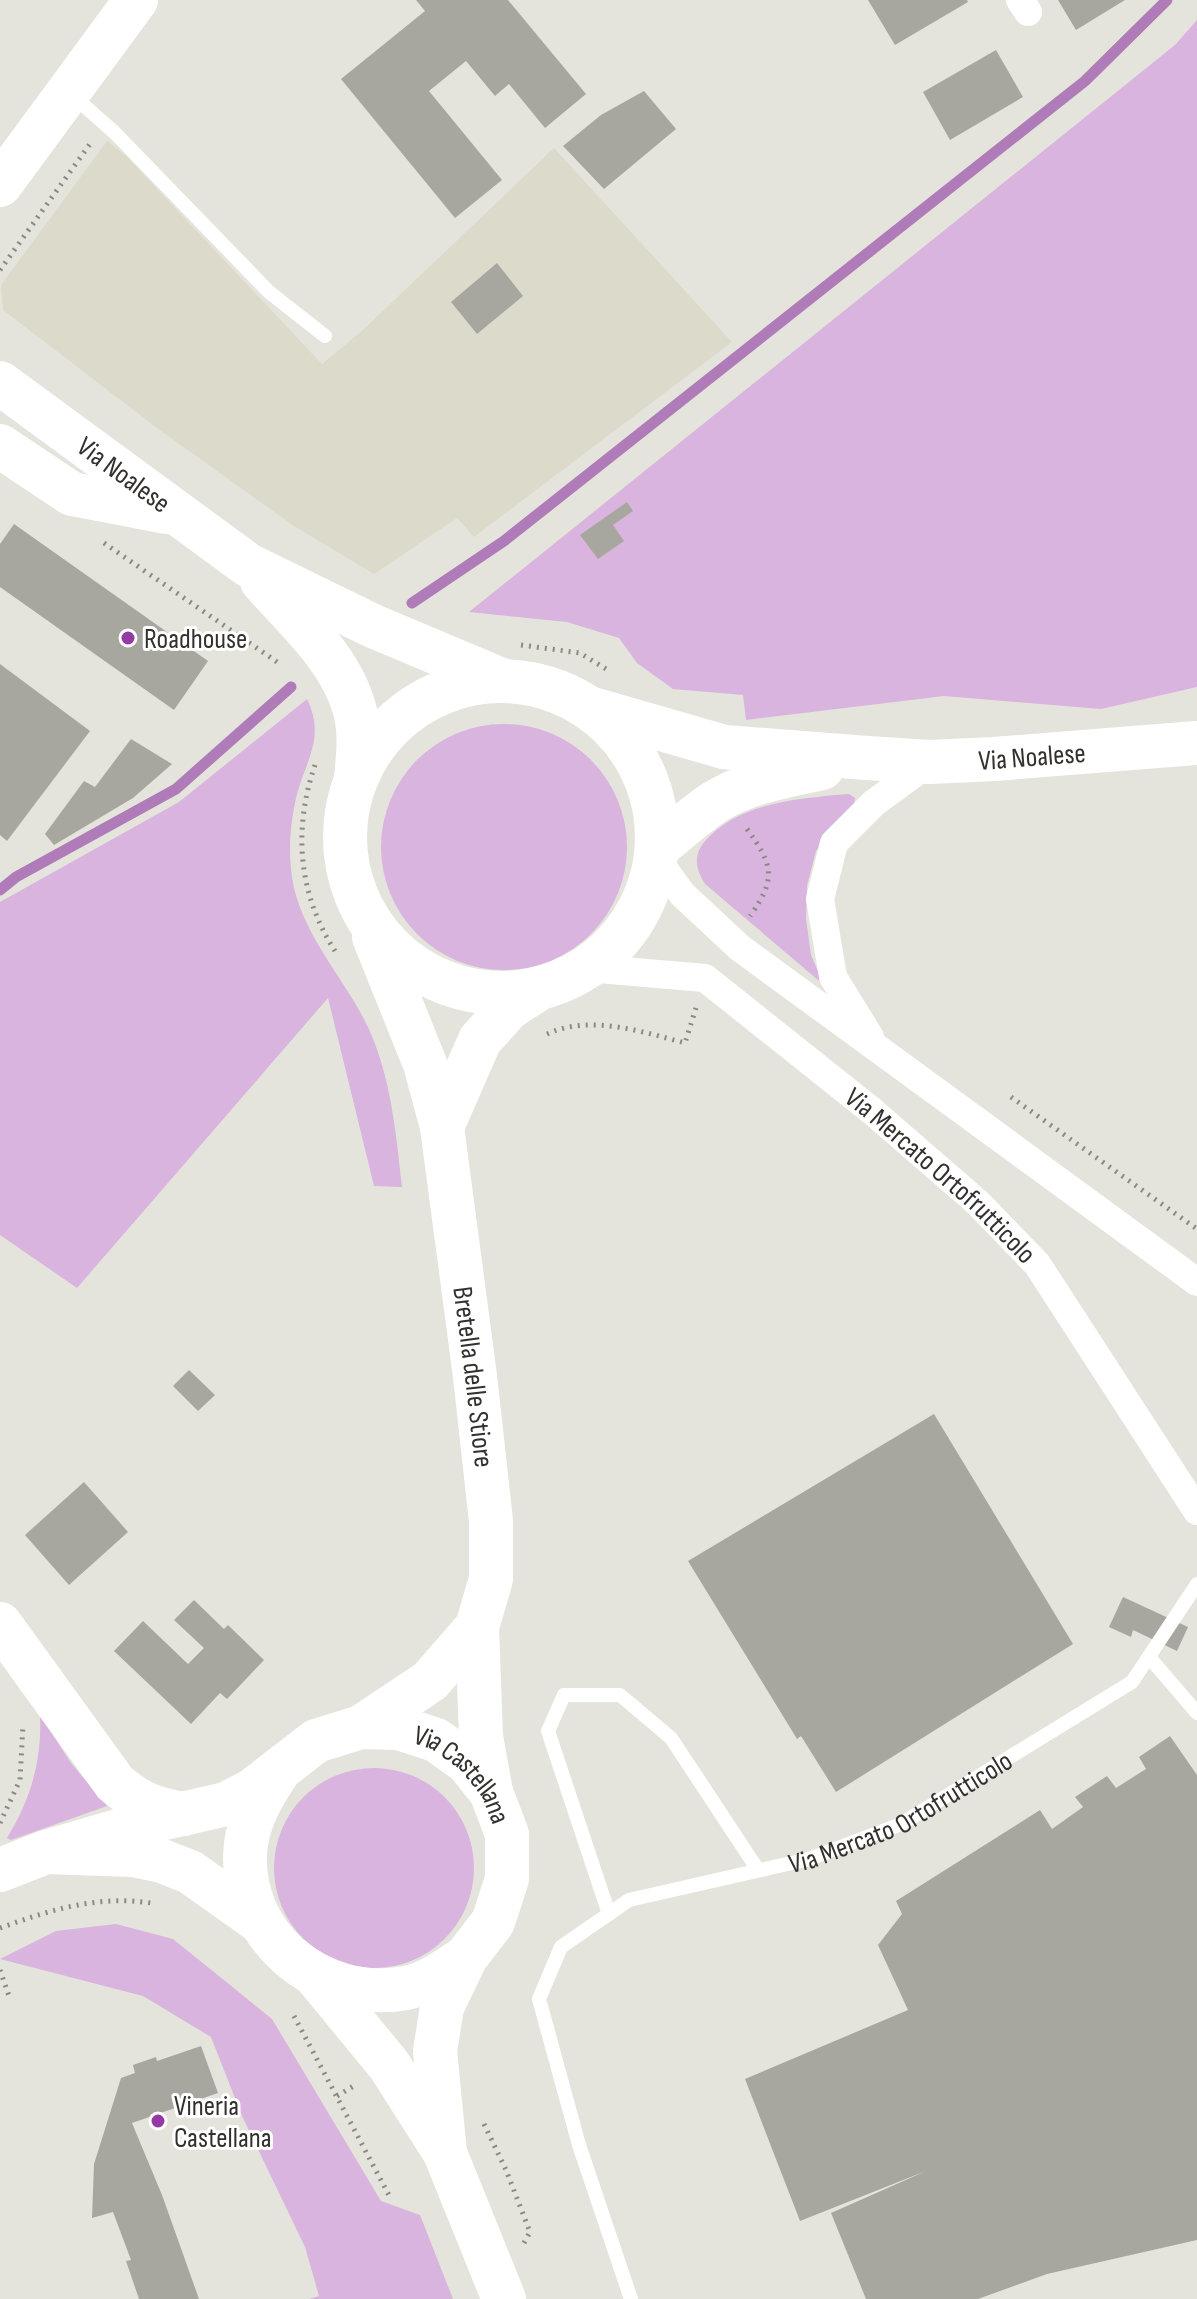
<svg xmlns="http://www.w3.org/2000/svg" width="1197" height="2299" viewBox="0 0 1197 2299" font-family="'Sofia Sans Condensed',sans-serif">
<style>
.built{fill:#dcdacb}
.green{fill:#d8b4df}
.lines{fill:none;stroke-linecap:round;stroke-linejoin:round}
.stream{stroke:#af7bb8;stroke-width:11}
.building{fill:#a8a79f}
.path{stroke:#8a8984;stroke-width:5;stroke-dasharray:2 6;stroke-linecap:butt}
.service{stroke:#fff;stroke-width:14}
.minor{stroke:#fff;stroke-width:28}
.primary{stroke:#fff;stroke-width:44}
.poi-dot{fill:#953aa5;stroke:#fff;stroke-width:3}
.labels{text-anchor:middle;stroke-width:6;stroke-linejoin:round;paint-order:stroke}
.street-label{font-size:28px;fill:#32312e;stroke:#fff}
.poi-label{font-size:28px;fill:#32312e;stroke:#fff;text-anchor:start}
</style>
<rect width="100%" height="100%" fill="#e5e4dc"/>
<path class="built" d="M107,141l19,15 196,208 42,-35 190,-181 178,194 -258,195 -17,-19 -83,56 -80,-48 -137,-98 -154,-118 -2,-25z"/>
<g class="green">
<path d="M1197,20v667l-96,22 -157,-13 -198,24 -3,-25 -70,-6 -36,-26 -18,-25 -52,-16 -98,-10 706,-567z"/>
<path d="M307,699c20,41 -4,64 -12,104 -6,27 -7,58 -1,85 13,53 51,91 74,139 23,50 28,106 34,160l-28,-1 -46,-188 -251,290 -77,-53v-333l179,-100z"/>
<circle cx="504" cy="847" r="123"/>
<path d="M849,794l6,4 -1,6 -38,47 -9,35 -1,33 5,36 13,30 -119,-101c-10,-16 -12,-30 1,-44 34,-38 95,-42 143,-46z"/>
<path d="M40,1715l31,48 36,43 -96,34 -4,-2c24,-39 35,-78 33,-123z"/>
<circle cx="374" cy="1868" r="100"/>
<path d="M116,1924l57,15 99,80 109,182 39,14 33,84h-144l10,-3 -14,-49 -63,-131 -31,-79 -68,-41 -143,-37 56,-28z"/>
</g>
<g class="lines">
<g class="stream">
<path d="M412,603l92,-62 581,-460 82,-81"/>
<path d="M0,890l16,-13 160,-88 115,-102"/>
</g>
</g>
<g class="building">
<path d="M416,0h92l78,94 -41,34 -36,-44 -14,12 -29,-35 -37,30 73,89 -47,38 -114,-139 84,-68z"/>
<path d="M868,0h99l1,2 -73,43z"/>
<path d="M1058,0h67l-49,30z"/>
<path d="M996,50l27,47 -73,43 -27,-48z"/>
<path d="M644,91l32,38 -72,60 -41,-43 38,-31z"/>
<path d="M497,263l26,33 -46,38 -26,-32z"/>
<path d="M627,502l6,9 -20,14 11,16 -26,18 -18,-24z"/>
<path d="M14,524l194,137 -34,49 -174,-123v-43z"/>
<path d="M0,664l90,67 -83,110 -7,-6z"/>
<path d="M131,739l41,25 -39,34 -79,47 -9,-11 39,-53 11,6z"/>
<path d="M189,1370l26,25 -17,16 -25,-25z"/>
<path d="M934,1414l139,230 -237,148 -35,-56 -4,3 -109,-178z"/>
<path d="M84,1482l44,50 -59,53 -44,-50z"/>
<path d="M1123,1597l65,30 -11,24 -44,-21 -2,7 -22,-10z"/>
<path d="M194,1600l30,29 4,-4 36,35 -37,39 -7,-6 -29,31 -77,-73 29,-30 45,43 16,-16 -30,-28z"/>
<path d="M1170,1736l27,39v465l-150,34 -69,25h-112l-35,-86 95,-42 -126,50 -55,-142 163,-69 -30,-65 24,-31 -6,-13 144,-91 12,19 31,-22 -8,-10 32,-21 9,12 30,-19 -7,-12z"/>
<path d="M201,2046l17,47 -86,30 30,72 37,104h-60l-13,-38 5,-1 -18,-48 -21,6 2,-54 27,-86 14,-5 -2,-8 23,-8 1,4z"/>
</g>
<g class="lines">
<g class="path">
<path d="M0,270l90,-126"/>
<path d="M104,543l176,121"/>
<path d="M521,645l59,8 26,16"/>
<path d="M315,765c-22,64 -17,129 20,186"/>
<path d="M747,829c26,36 30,49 3,87"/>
<path d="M547,1034c43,-20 96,-2 138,9l11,-35"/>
<path d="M1011,1097l186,132"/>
<path d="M0,1823l20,-43 3,-55"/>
<path d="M0,1928c50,-18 97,-33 151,-25"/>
<path d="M0,1970l10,29"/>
<path d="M294,2016l97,183"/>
<path d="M337,2096l20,-12"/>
<path d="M484,2124l22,46 24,62 -6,11"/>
</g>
<g class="service">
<path d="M71,94l44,39 154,159 56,44"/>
<path d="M1149,1657l48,56"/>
<path d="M609,1914l-61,-183 16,-36h56l51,43 87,132"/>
<path id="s1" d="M631,2299l-52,-154 -40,-146 22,-52 68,-47 180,-41 92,-35 231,-142 65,-98"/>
</g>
<g class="minor">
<path d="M1020,0l8,12"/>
<path d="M656,858l26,36 58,54 457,334"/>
<path id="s2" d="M587,968l118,10 167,133 106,92 59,61 160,247"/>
<path d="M870,1037l-37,-60 -13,-78 14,-56 40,-40 56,-41"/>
</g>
<g class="primary">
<path d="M0,185l136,-185"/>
<path id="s3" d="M0,383l248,182 125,61 131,55"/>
<path d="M0,446l72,48 94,18"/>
<path d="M262,581c34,39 80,78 93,130 6,22 3,45 1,68"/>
<circle cx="501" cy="837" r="156"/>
<path id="s4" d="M592,709l132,38 143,11 63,4 64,-3 203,-16"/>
<path d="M657,848c19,-15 38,-33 58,-46 32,-20 71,-26 107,-34"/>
<path id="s5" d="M374,937l51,127 17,63 33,249 16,145v58l-14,48 4,110 10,55"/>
<path d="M442,1127l38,-87 29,-32 28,-18"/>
<path d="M0,1624l115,159c25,21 38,26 69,31"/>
<path d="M361,1727l69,-46 47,-54"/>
<path d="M278,1772c-15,23 -28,44 -32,72 -11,91 73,160 160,144 23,-5 41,-18 60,-31"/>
<path id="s6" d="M46,1852l105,-31 75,-17 27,-14 63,-49 45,-14 38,1 37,12 31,22 24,30 16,42v45l-14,43 -27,35 -24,50 -7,44 10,102"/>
<path d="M0,1870l46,-18 87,3 29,6 28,11 72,51"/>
<path d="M315,1975l74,90 56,88 59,146"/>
</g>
</g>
<g class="poi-dot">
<circle cx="128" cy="638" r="8"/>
<circle cx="158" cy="2121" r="8"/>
</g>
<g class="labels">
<g class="street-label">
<text dy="10" stroke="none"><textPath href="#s3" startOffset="154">Via Noalese</textPath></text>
<text dy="10" stroke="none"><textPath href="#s4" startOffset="446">Via Noalese</textPath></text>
<text dy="10" stroke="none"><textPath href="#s2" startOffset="426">Via Mercato Ortofrutticolo</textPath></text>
<text dy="10" stroke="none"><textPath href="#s5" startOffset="454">Bretella delle Stiore</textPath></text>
<text dy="10" stroke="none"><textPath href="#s6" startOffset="464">Via Castellana</textPath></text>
<text dy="10" stroke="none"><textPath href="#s1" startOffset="740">Via Mercato Ortofrutticolo</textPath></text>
</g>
<g class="poi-label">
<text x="144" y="648">Roadhouse</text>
<text x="174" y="2115">Vineria<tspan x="174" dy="32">Castellana</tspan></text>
</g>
</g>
</svg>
